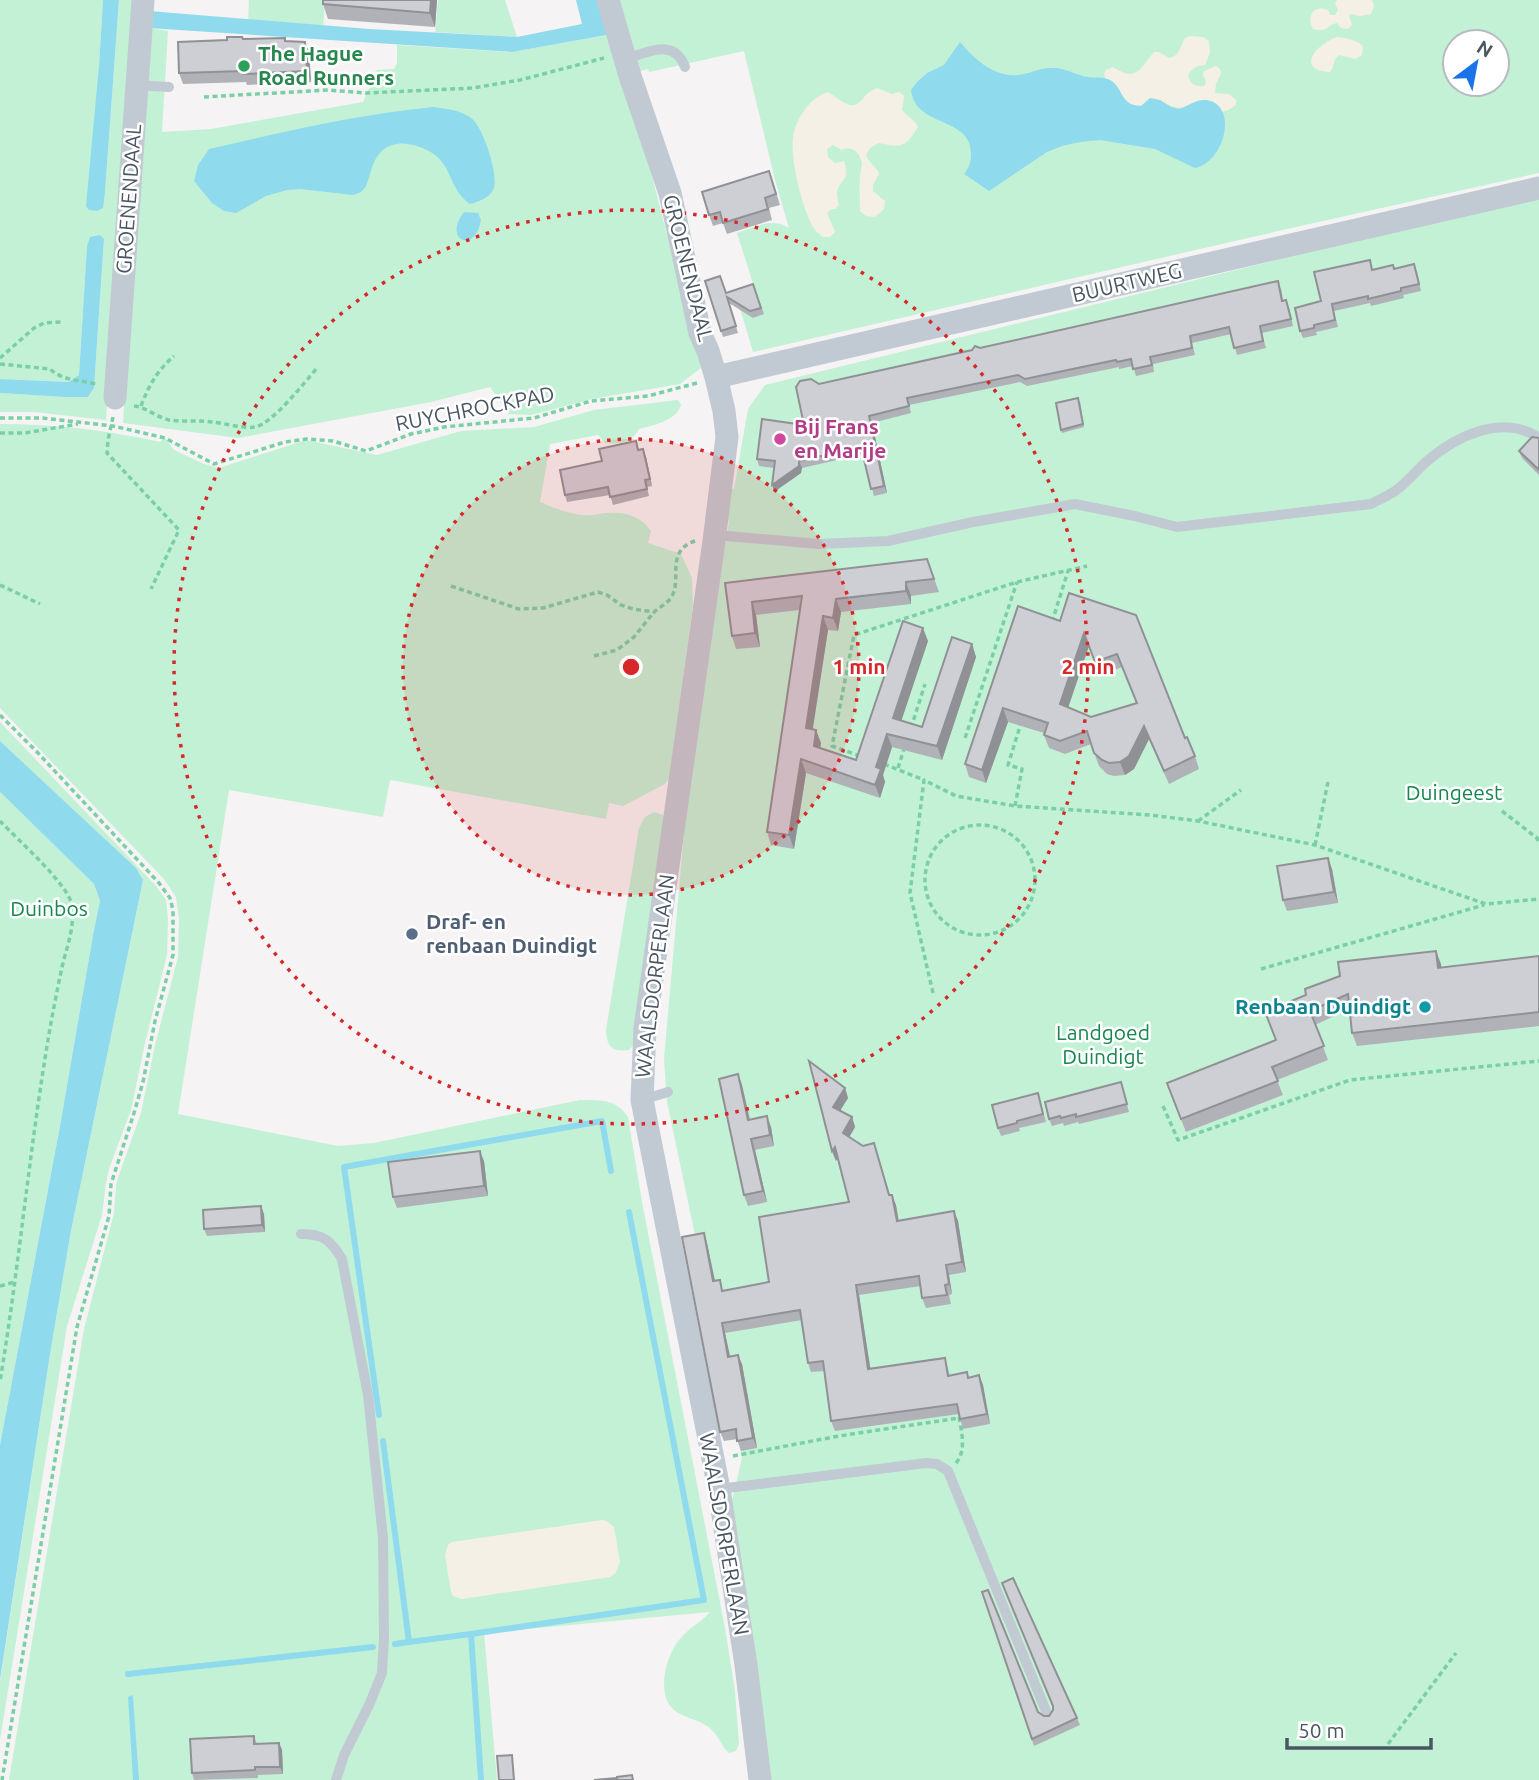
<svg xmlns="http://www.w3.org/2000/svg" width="1539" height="1780" viewBox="0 0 1539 1780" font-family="Ubuntu,sans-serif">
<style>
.green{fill:#c3f1d5;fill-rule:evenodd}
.sand{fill:#f5f0e5}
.water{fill:#90daee}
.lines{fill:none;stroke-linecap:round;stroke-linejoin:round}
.stream{stroke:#90daee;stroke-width:6}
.path{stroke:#7ad0a6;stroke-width:3.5;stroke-dasharray:5 3.5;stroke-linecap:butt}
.lane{stroke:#c1cad2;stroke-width:10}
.street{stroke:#c1cad2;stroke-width:23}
.wall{fill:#b0b2b7;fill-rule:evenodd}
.shaded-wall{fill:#909195}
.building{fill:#cdcfd5;stroke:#909195;stroke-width:2;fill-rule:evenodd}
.ring{fill:none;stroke:#d62828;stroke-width:3.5;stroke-dasharray:3.5 7}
.leisure-dot{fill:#2e9e5b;stroke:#fff;stroke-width:2.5}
.hotel-dot{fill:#d1479c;stroke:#fff;stroke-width:2.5}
.service-dot{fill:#5c6f8a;stroke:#fff;stroke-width:2.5}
.culture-dot{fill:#0f9aa8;stroke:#fff;stroke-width:2.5}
.labels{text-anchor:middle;stroke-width:5;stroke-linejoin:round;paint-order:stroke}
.leisure-label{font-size:21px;font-weight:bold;fill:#27864d;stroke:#fff;text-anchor:start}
.street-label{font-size:21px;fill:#4a5661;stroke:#fff}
.hotel-label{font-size:21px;font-weight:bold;fill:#b23c85;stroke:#fff;text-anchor:start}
.park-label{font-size:21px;fill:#17864f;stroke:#fff}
.service-label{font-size:21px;font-weight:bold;fill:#4e5e75;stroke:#fff;text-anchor:start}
.culture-label{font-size:21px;font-weight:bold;fill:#0d838f;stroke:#fff;text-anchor:end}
.centre{fill:#d62828;stroke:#fff;stroke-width:3.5}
.ring-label{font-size:21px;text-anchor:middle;font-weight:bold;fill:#d62828;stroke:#fff;stroke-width:5;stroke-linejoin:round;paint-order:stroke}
</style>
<rect width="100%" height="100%" fill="#f5f3f3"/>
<g class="green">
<path d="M0,0h103l-4,66 6,126 14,-192h19l-32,420 -72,-8h-34v-19l64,4h24l6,-9 10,-148 -17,6 -8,129 -10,7 -69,-3z"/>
<path d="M249,0h76l-2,31 -75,-6z"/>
<path d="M438,0h67l12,37 -82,-5z"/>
<path d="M617,0h922v173l-261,58 -525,121 -14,-47 19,-6 -21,-66c18,-6 35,-16 52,-5l-14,-48 -31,-129 -95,21 -1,-3 -8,2zM1455,42h42v42h-42z"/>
<path d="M148,28l20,3 -6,101 49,-3 152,-27 14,-32 17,-1 3,-6v-18l115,7 100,-18 19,60 70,274 -21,16 -88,15 -61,16 -22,-1 -19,-27 -59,15 -193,36 -115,-15z"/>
<path d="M1539,196v1584h-769l-38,-279 10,-43 -75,-356 -3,-43 20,-227 34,-282 8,-8 3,-21 -7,-4 3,-29 9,1 14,-80 17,-24z"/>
<path d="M678,400l3,5c-5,16 -27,20 -42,24 -9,15 -17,15 -34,14l-7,-8 -48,9 -10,58c14,6 29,12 43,13 8,1 15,-1 23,-2 19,-1 33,2 45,18l-3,12 33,11 11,24 1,27 -24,174 -4,5 -42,22 -14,-3 -3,16 -216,-39 -7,37 -154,-27 -51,324 160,32 36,-3 206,-43c19,0 37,-1 48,17l14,85 83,426 10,63 4,53 -3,7 -7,2c-7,-6 -10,-16 -16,-22 -12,-13 -32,-12 -42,-24 -6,-6 -7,-18 -7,-26 2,-21 9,-38 26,-52 8,-6 14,-10 20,-17l-226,21 13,147h-488l75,-451 30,-116 2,-28 4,-13 21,-59 14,-68 23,-88 1,-38 -3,-22 -12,-18 -164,-171v-284c54,0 107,6 160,18l5,-4 9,12 30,14 15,4 87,-28 71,15 84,-24 73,-4 60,-17zM263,1214l2,18 -58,4 -1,-18z"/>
<path d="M0,722l156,164 10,14 2,19 -1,36 -22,88 -14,67 -22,59 -3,14 -4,32 -35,111 -67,414v-58l51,-334 20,-117 72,-351 -7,-12 -136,-127z"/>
<path d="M0,792l94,92 6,17 -7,34 -33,191 -60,319z"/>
<path d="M654,812l9,3 3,11 -31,217 -6,7c-17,2 -22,-3 -23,-20l33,-202 6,-11z"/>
</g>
<g class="sand">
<path d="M1337,0h35l2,6 -3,8 -11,2 -8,-2 -3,2 3,9 -4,4 -7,-1 -4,-5c-11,2 -9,10 -24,6 -7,-13 1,-25 15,-19l2,5h5l3,-5 -3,-7z"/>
<path d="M1190,36l13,1 6,4 1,12 -5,12c-8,1 -12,2 -17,10 2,9 7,12 16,11l2,-4 -3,-7 1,-4 12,-5 4,3 1,5 -5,10 -1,9 14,1 7,6v5l-8,5 -6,2 -7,-9 -7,-3c-23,7 -27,13 -48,0 -7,1 -16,6 -22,6 -12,0 -14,-10 -20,-18 -3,-5 -8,-8 -13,-10l-1,-4 2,-4 7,-3c24,15 26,3 41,-15h5l10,6c11,-2 11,-11 16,-20z"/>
<path d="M1337,37c10,1 19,3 26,9l-1,9 -7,4 -16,-4c-7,5 -4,12 -9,17 -35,-2 -14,-28 7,-35z"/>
<path d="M877,88l15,6 7,-2 5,4 -2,14c5,6 13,10 16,17 -13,21 -17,21 -39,16l-9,5 -4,7c3,9 11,11 13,19l-6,11v6l12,10 -1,8 -9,8 -9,-1 -6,-5c0,-12 -1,-24 0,-36 0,-2 2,-9 2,-11 -1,-11 -11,-19 -20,-14l-9,-5 -6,4 1,8 7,6 9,-2c7,20 -4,17 -7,31 0,2 1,12 2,13l-4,4h-3l-5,4 8,19 -5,5h-7c-1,-1 -7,-6 -8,-7 -12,-17 -25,-71 -22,-92 2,-18 17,-41 35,-46 6,3 9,7 15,10 13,8 16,0 24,-8 2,-2 8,-5 10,-6z"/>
<path d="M602,1520l5,1 7,6 6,35 -5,12 -5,3 -148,22 -9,-3 -2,-4 -6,-37 3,-10 4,-3z"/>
</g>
<g class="water">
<path d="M103,0h16l-14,192 -2,16 -6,3 -8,-1 -3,-4 13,-140z"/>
<path d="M576,0h26l10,34 -100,18 -364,-24 1,-17 220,18 148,8 65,-13z"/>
<path d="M960,42c16,19 37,38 64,32 9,-2 18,-6 27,-6 14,-1 24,7 37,9 5,1 11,0 16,1 21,4 12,27 37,28l9,-8 10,2 11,7 8,2c9,-3 17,-10 27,-9 33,4 19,62 -11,68l-40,-19 -55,-9 -20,2 -18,4 -15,6 -58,39 -25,-17c5,-6 7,-12 7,-20 1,-38 -56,-26 -60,-64l6,-8 10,-9 17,-8z"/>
<path d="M434,107c13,2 26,3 37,11 12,8 29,60 22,72 -4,8 -15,12 -23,14 -22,-15 -17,-42 -43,-54 -25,-12 -48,-9 -56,21 -4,12 -4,21 -18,24l-53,-6 -13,1 -21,6 -30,17 -12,-2 -12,-8 -18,-22 4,-16 11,-16c74,-17 149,-35 225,-42z"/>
<path d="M464,212l14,1 3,7c-6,35 -39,20 -17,-8z"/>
<path d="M100,235l4,4 -10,149 -6,9h-24l-64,-4v-14l69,3 10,-7 8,-129 3,-9z"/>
<path d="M0,741l136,127 7,12 -72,351 -20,117 -51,332v-235l60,-319 33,-191 7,-34 -6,-17 -94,-92z"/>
<path d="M132,1695l1,2 6,83h-6l-5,-83z"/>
</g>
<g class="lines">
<g class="stream">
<path d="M379,1415l-35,-248 258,-46 9,50"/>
<path d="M383,1441l26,201 62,-8 10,146"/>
<path d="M471,1634l233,-34 -75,-388"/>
<path d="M395,1644l14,-2"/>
<path d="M128,1674l245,-27"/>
</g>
<g class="path">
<path d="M204,97l124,-7 38,3 107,-5 47,-8 84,-22"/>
<path d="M0,358l34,-30 10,-5 17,-1"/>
<path d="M0,364l50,5c13,12 30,11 46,15"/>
<path d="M134,406c12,1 22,11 35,14 14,2 29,0 43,2 12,1 32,7 43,5 17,-3 50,-45 62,-59"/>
<path d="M141,406c8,-21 16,-35 33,-50"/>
<path d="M113,417l-5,23 -1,13 72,77 -28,59"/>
<path d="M0,418h42l71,8 52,12 49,26 71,-22 22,-3 26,2 33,10 45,-17 33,-7 90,-9 57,-17 57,-5 49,-13"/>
<path d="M0,433h25l53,-9"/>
<path d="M0,585l40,19"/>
<path d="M451,586l68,23 24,-1 55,-16 9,3 14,10 12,4 21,3c6,-5 14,-9 18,-16 10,-18 -7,-45 23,-55"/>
<path d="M1052,622l16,-51"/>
<path d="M594,656l23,-6 17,-13 20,-25"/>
<path d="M0,715l38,38 121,130 11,15 3,12v45l-18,66 -12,61 -9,31 -23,71 -2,32 -32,111 -75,453"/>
<path d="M911,728l14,-44"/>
<path d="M965,738l52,-156"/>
<path d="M860,756l-28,-10 22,-111 163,-53 70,-16"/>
<path d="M884,764l40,16"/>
<path d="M898,768l7,-22"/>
<path d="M1015,806l7,-37 -14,-4 13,-42"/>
<path d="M1502,811l35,27 2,5"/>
<path d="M0,821c17,18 68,63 72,84 3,22 -5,41 -10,62 -5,24 -10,49 -14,73 -19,113 -29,228 -48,341"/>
<path d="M1198,821l43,-31"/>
<circle cx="980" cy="880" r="55"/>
<path d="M1315,845l13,-63"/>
<path d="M1261,969l223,-64"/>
<path d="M933,993l-23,-100 14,-113 32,16 59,10 135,9 48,6 117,24 171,59 53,-5"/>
<path d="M1163,1106l15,34 172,-60 189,-19"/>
<path d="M0,1286l15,-4"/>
<path d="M733,1456l106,-20 120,-18"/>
<path d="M956,1463c12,-14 4,-36 2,-53"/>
<path d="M1388,1744l68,-91"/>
</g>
<g class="lane">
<path d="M625,59c23,-6 49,-22 60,8"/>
<path d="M137,85l32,2"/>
<path d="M715,535l104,9 69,-3 85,-19 102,-18 60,12 42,11 194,-23c9,-5 20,-9 28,-16 10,-8 18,-18 27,-26 30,-26 77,-49 113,-24"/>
<path d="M642,1100l26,-8"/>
<path d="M301,1234c22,0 30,6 41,25l26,136 15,143 1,100 -2,35 -12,30 -26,52 -8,25"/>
<path d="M719,1489l207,-26 11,1 11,7 100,245"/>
</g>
<g class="street">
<path d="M608,0l22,76 40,117 30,140 8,18 8,26 8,34 3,26 -13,104 -69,487 -3,72 77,389 27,176 14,115"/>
<path d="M716,377l823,-189"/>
<path d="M115,398l28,-398"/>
</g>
</g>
<g class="wall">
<path d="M323,0h114l-2,27 -107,-8 -5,-15z"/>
<path d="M243,39l62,3 4,11 2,29 -64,3 -1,-3 -63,2 -4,-11 48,-33z"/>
<path d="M773,182l7,23 -11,3 3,12 -45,14 -4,-11 -10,3 -4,-11z"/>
<path d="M1394,269l23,2 4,20 -18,4 1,3 -33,8 -1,-3 -36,8 4,16 -22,5 1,3 -14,3 -3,-7 21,-30 52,-31z"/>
<path d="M705,281l21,12 27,-9 11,30 -11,4 -24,-15 9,30 -15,4z"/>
<path d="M1281,288l2,12 6,7 4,19 -31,7 4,15 -29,7 -6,-21 -39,9 3,12 -42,9 1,8 -18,4 -3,-10 -14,3v-2l-92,19 -7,-4 -111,23 2,8 -39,10 15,70 -13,3 -11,-42 -61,14 -1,5 -27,19v-24l-15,-2 -2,-7 47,-34 15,-41 161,-36z"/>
<path d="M1080,401l4,26 -22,6 -1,-3z"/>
<path d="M1539,438v37l-17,-17 -3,-7z"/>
<path d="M639,450l7,7 6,29 -5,1 2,9 -36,9 -3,-10 -43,7 -2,-7 37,-34z"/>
<path d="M927,559l12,33 -28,4v8l-70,8 -3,19 -10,-1 -16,99 9,14 -1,5 36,12 72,-119 -27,79 21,7 50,-83 4,13 -34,103 -50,-13 -9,28 2,7 -5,16 -74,-25 -12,76 -23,-4 -4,-13 33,-222 -44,5 4,32 -24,2 -4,-13 -7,-53z"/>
<path d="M1069,593l116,145 10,18 4,13 -30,15 -20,-45 -15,30 -9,6 -11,1 -7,-2 -8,-8 -8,-22 -26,10 -16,-6 -5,-13v-2l-36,-11 -22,61 -17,-6 -4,-13 95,-143zM1089,646l11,30 22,-9 14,36 -45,14 -23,-10z"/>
<path d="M1332,869l6,34 -51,8 -4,-11z"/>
<path d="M1436,951l5,16 98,-11v70l-182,20 -5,-13 -3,-24 -34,16 13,35 -51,20 6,15 -97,37 -19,-49 109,-42 30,-46z"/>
<path d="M809,1061l36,27 3,10 -8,13 12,6 3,10 -6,10 14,9 11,-3 16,52 6,10 3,16 55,-10 4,10 8,51 -17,3 3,19 -3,1 2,9 -25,4 -4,-10 -1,-12 -62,9 11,74 75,-11 5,18 17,-4 2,6 10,-3 4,10 7,39 -27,5 -4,-15 -124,17 -4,-10 -6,-50 -14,1 -3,-9 -6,-43 -77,13 5,23 12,8 15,84 -16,3 -4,-12 -13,2 -4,-9 -16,-199 3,10 8,38 8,10 46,-9 80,-80 -12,-44 -1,3 -4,-10z"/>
<path d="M738,1074l4,11 8,34 21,8 3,19 -19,4 12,52 -19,4 -4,-11z"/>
<path d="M1121,1082l8,30 -50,12 -1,-2 -14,4 -1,-3 -11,3 -3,-7z"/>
<path d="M1038,1093l8,29 -27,6 1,3 -19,5 -3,-8z"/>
<path d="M484,1161l4,35 -91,12 -4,-11z"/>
<path d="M264,1214l1,18 -58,4 -3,-7z"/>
<path d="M982,1592l56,120 6,4 33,2 3,7 -46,21z"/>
<path d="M254,1736l3,8 22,-1 3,7 1,24 -25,1v3l-64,2 -2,-7z"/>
</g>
<g class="shaded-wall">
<path d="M431,0h6l-2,27 -5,-14z"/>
<path d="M305,42l4,11 2,29 -4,-11z"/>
<path d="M869,416l3,7 15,70 -3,-7z"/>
<path d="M643,449l3,8 6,29 -2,-7z"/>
<path d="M799,461l3,7 -1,5 -27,19 -2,-7z"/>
<path d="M906,582l5,14v8l-5,-13z"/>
<path d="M836,599l5,13 -3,19 -5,-13z"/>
<path d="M752,602l4,13 4,32 -5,-14z"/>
<path d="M823,616l5,14 -17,111 -5,-13z"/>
<path d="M923,628l5,13 -30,90 -5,-13z"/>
<path d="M1084,633l5,13 -24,71 -5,-13z"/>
<path d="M972,644l4,13 -34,103 -5,-14z"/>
<path d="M1003,708l5,14 -22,61 -4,-13z"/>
<path d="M1144,726l5,13 -15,30 -9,6 -5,-13z"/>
<path d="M816,730l5,13 -3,17 -4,-14z"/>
<path d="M887,734l5,13 -9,28 2,7 -5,16 -5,-13 1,-18z"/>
<path d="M801,759l5,14 -12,76 -5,-14z"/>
<path d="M1328,858l4,11 6,34 -4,-11z"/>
<path d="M1436,951l5,13 2,17 -5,-13z"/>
<path d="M738,1074l4,11 10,46 -4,-11z"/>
<path d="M845,1088l3,10 -12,19 -3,-10z"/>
<path d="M767,1116l4,11 3,19 -4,-11z"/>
<path d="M852,1117l3,10 -9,16 -3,-10z"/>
<path d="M751,1139l4,11 12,52 -4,-11z"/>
<path d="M835,1147l3,10 -2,4 -4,-10z"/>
<path d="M480,1151l4,10 4,35 -4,-10z"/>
<path d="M892,1195l4,10 4,26 -3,-10z"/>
<path d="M261,1206l3,8 1,18 -3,-7z"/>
<path d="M954,1211l4,10 8,51 -4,-10z"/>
<path d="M704,1233l3,10 10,48 -4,-10z"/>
<path d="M946,1265l3,10 3,19 -3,-10z"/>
<path d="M856,1285l3,10 13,84 -4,-10z"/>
<path d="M722,1323l3,10 7,33 -4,-9z"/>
<path d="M738,1355l4,9 15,84 -4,-10z"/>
<path d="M979,1375l4,10 7,39 -3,-10z"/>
<path d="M279,1743l3,7 1,24 -3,-7z"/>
</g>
<g class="building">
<path d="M323,0h108l-1,13 -107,-9z"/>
<path d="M227,37h15l1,2 42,-1v3l20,1 2,29 -64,3v-3l-64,2 -1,-31 49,-2z"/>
<path d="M769,171l7,23 -11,4 3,11 -45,14 -3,-11 -11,3 -7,-23z"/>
<path d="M1370,260l2,10 21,-5 1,4 20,-5 5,20 -18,4v3l-33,8v-3l-36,8 3,16 -21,5v3l-14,3 -5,-23 26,-7 -7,-29z"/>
<path d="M720,276l6,17 27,-9 8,24 -11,3 -23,-14 9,29 -15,5 -16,-50z"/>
<path d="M1278,281l4,20 4,-1 5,19 -31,7 3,15 -29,7 -5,-21 -39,9 2,12 -42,9 2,8 -19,4 -2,-10 -14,3 -1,-2 -91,19 -7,-4 -111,23 2,8 -40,10 15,70 -13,3 -10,-42 -62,14v5l-27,19 3,-24 -18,-2 5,-40 42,6 -8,-38 4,-6 11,-2 8,5 153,-34 3,-4 5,2z"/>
<path d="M1078,398l5,26 -22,6 -5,-27z"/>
<path d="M1532,437l7,1v32l-20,-19z"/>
<path d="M636,441l2,9 5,-1 7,30 -5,1 2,9 -37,8 -2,-10 -43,8 -5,-25 42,-9 -3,-12z"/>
<path d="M927,559l7,20 -28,3v9l-70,8 -3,19 -10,-2 -17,112 10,2 -2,16 42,14 47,-139 20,7 -30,90 29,9 30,-90 20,7 -35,102 -50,-12 -11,33 5,2 -6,16 -74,-26 -12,76 -22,-3 35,-236 -50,6 3,31 -23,3 -7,-53z"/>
<path d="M1069,593l67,22 49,123 2,-1 8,19 -31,15 -20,-45 -15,30 -9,6 -11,1 -7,-3 -8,-7 -7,-22 -27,10 -16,-6 4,-12 -45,-15 -21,62 -17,-6 53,-158 42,15zM1084,633l11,29 22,-8 20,49 -46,14 -31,-13z"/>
<path d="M1328,858l6,34 -51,8 -6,-34z"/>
<path d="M1436,951l2,17 101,-12v56l-187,21 -4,-39 -38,17 14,35 -52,21 6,14 -97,38 -14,-36 109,-43 -11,-28 41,-17 -1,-6 35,-13 -2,-14z"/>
<path d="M809,1061l36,27 -12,19 19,10 -9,16 20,13 11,-3 15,52h3l5,26 57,-10 8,51 -16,3 3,19 -4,1 2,10 -25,3 -3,-22 -63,9 12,84 77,-11 3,18 19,-4 1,6 11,-3 8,39 -27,5 -3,-15 -126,17 -8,-60 -15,2 -8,-53 -78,13 6,34 10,-2 15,83 -16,3 -1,-12 -16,3 -38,-195 22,-4 9,48 7,-1 2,11 47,-9 -10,-65 90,-15 -14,-55 -3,4z"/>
<path d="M738,1074l10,46 19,-4 3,19 -19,4 12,52 -19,4 -25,-116z"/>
<path d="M1121,1082l6,22 -51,13v-3l-15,4 -1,-2 -11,3 -4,-17z"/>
<path d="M1038,1093l5,21 -26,7v2l-19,5 -6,-23z"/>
<path d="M480,1151l4,35 -91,11 -5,-35z"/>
<path d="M261,1206l1,19 -58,4 -1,-19z"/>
<path d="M1013,1578l64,140 -45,21 -50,-147 6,-2 50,122 6,4h5l4,-6v-4l-51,-123z"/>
<path d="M254,1736v8l25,-1 1,24h-25v3l-63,3 -2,-34z"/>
<path d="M512,1755l2,25h-15l-2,-24z"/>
<path d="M632,1775l1,5h-39l23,-2v-1z"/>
</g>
<circle cx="631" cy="667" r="228" fill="#d62828" fill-opacity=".12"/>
<g class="ring">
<circle cx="631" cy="667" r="228"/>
<circle cx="631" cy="667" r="457"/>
</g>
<circle class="leisure-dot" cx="244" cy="66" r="7"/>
<circle class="hotel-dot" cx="780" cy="439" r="7"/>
<circle class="service-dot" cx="412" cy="934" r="7"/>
<circle class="culture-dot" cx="1425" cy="1007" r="7"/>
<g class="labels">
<g class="leisure-label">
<text x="258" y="61">The Hague<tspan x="258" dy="24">Road Runners</tspan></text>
</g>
<g class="street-label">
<text transform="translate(129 199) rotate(-86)" y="7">GROENENDAAL</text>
<text transform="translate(688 268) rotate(76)" y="7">GROENENDAAL</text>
<text transform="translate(1127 283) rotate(-13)" y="7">BUURTWEG</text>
<text transform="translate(475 409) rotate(-11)" y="7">RUYCHROCKPAD</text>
<text transform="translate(655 976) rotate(-83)" y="7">WAALSDORPERLAAN</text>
<text transform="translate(724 1534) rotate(80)" y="7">WAALSDORPERLAAN</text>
</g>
<g class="hotel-label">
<text x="794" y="434">Bij Frans<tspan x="794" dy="24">en Marije</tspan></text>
</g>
<g class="park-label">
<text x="1454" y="800">Duingeest</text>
<text x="49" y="916">Duinbos</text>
<text x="1103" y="1040">Landgoed<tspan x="1103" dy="24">Duindigt</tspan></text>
</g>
<g class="service-label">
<text x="426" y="929">Draf- en<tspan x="426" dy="24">renbaan Duindigt</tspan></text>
</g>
<g class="culture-label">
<text x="1411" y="1014">Renbaan Duindigt</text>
</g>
</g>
<circle cx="631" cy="667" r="10" class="centre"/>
<g class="ring-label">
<text x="859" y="674">1 min</text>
<text x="1088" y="674">2 min</text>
</g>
<g transform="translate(1476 63) rotate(32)"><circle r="33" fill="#ffffff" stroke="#b7bbc0" stroke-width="2"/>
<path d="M0-5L12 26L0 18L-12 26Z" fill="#1a73e8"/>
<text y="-10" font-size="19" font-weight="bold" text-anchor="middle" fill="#4a5661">N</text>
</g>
<path d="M1287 1738v10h144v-10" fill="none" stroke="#4a5661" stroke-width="3.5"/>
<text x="1298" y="1738" font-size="21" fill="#4a5661" stroke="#ffffff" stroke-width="5" paint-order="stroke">50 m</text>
</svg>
